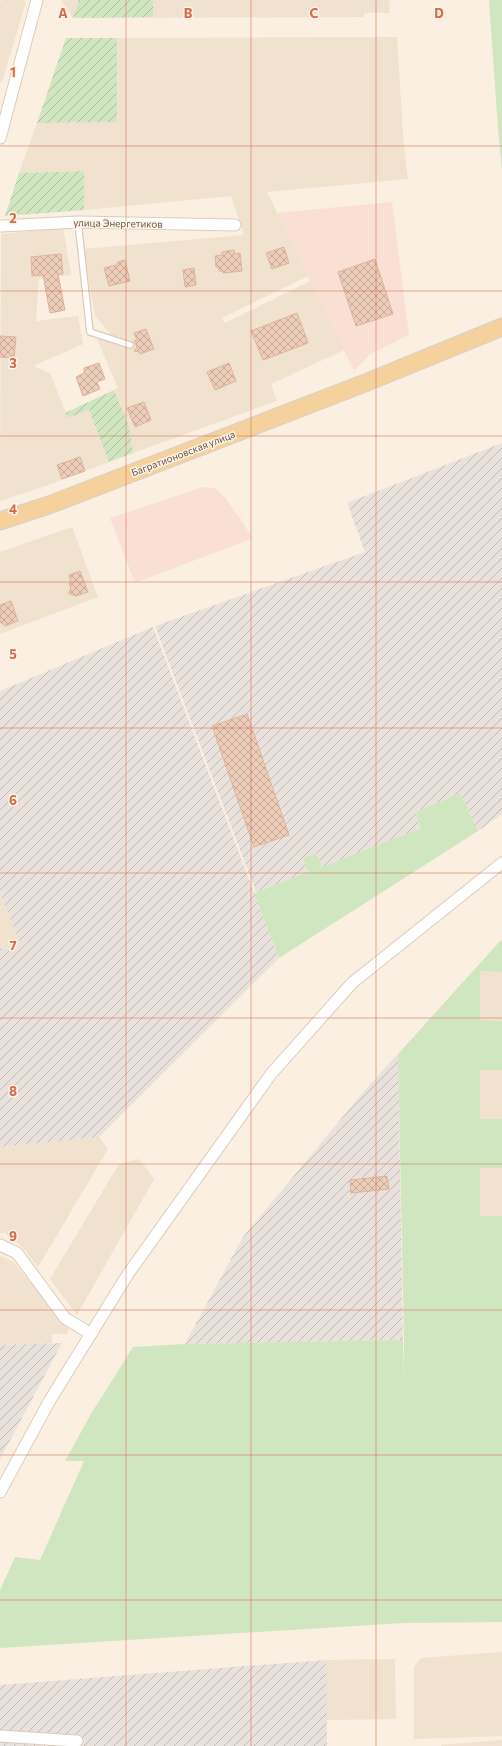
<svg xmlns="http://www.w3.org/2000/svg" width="502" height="1746" viewBox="0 0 502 1746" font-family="Commissioner,sans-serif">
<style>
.residential{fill:#f1e1cf}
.commercial{fill:#fadfd5}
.industrial{fill:url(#industrial-furrows)}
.grass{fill:#d0e6c0}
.garden{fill:url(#garden-furrows)}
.building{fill:url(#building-cross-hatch);stroke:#deb49c}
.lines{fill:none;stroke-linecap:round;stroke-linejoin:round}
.lane-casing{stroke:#ddccbd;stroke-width:8}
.street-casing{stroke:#ddccbd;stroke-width:13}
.primary-casing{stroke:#d6d0cc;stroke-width:19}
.lane{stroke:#fff;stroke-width:5.5}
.street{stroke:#fff;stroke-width:11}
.primary{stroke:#f5d29d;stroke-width:17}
.grid{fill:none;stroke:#d66a4d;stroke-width:1;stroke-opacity:0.55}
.labels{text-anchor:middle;stroke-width:3;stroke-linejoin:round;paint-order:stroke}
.street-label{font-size:10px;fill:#6e564a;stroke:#fdf4e6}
.grid-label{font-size:13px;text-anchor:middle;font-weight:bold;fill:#d66a4d;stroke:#fdf4e6;stroke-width:3;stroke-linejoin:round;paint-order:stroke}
</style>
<defs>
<pattern id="industrial-furrows" width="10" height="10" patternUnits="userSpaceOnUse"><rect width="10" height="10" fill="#e9e2dc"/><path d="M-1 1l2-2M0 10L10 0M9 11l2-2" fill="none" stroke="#c1bab4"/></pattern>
<pattern id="garden-furrows" width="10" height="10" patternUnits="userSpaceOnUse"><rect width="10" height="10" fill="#d0e6c0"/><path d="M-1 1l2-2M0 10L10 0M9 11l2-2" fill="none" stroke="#adbd9e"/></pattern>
<pattern id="building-cross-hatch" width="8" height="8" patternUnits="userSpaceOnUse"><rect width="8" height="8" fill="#edcdba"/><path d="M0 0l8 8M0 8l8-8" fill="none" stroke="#c4a999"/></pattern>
</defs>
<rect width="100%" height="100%" fill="#faefe0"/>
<g class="residential">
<path d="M4,0h20l2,2 -24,80h-2v-81z"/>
<path d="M61,0h328l1,13h-26v4l-291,1z"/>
<path d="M397,37l6,100 5,42 -141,13 41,84 -86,42 3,5 85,-42 34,69 -73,34 6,17 -144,52 -4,-27 -15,-36 4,-2 -21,-49 13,-6 -15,-17 -12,-67 161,-14 -13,-39 -147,14v-39l-65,2 18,-50 80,-1v-84z"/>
<path d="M63,228l8,47 -32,4 -3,42 42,-5 5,28 -50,22 17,7 18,45 21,-8 20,52 -69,26 -40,13 1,-267z"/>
<path d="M72,527l26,70 -98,37v-82z"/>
<path d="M0,893l22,55 -22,1z"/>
<path d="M480,971l22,1v49l-22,-1z"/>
<rect x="480" y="1070" width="22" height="49"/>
<path d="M99,1137l9,12 -70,118 -15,-19 -18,-15h-5v-86z"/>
<path d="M139,1159l15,20 -77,136 -27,-36 69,-115z"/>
<rect x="480" y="1168" width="22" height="48"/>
<path d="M0,1256l12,5 7,8 50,61 -2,4h-15v9l-52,2z"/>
<path d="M502,1652v84l-88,3v-72l7,-9z"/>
<path d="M395,1659l1,60 -70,1v-60z"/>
<path d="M502,1740v6h-61v-1z"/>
</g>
<g class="commercial">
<path d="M392,202l17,133 -39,19 -16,17 -77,-158z"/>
<path d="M203,487l11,1 10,8 29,42 -118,45 -25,-65z"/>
</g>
<g class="industrial">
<path d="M502,443v371l-24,17 -18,-38 -45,19 6,16 -99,39 -6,-14 -13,5 6,14 -53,20 -101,-266 210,-74 -18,-49z"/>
<path d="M153,627l126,331 -180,179 -99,10v-198l22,-1 -22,-55v-202z"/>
<path d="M398,1054l5,286 -218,4 58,-107 122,-147z"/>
<path d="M62,1343l-62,116v-114z"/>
<path d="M326,1660l1,86h-327v-61z"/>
</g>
<g class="grass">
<path d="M489,0h13v170l-4,-41z"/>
<path d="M460,793l18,38 -199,127 -25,-65 54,-21 -5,-14 13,-5 6,14 99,-39 -6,-16z"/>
<path d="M502,939v33l-22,-1v49l22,1v49h-22v49h22v49h-22v48h22v406l-99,1 -403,25v-58l15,-33 25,3 44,-99h-19l26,-47 42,-67 52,-3 218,-4 1,38v-38l-6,-286z"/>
</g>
<g class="garden">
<path d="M79,0h74v17l-80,1z"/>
<path d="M66,38h51v84l-80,1z"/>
<path d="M84,171v39l-79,6 14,-43z"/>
<path d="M114,390l15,36 4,27 -24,9 -20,-52 -21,8 -3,-5z"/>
</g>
<g class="building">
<path d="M284,247l5,16 -17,6 -6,-16z"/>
<path d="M234,250l1,4 5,-1 2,18 -19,2v-2h-4v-4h-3l-1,-11 7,-1v-3z"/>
<path d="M61,254l2,20h-5l7,36 -15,3 -7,-38 -11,1 -1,-19z"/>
<path d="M375,259l18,55 -37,12 -18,-54z"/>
<path d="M125,260l5,21 -21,5 -5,-18 12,-3 2,-3z"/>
<path d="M194,268l2,17 -11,2 -2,-17z"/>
<path d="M297,313l11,30 -45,17 -12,-29z"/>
<path d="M146,329l8,20 -14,5 -1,-2 -5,-1 3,-4 -3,-6 3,-1 -3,-7z"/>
<path d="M0,336l16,1 -2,21 -14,-1z"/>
<path d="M99,363l6,16 -8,3 3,7 -17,7 -7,-19 8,-4v-5z"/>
<path d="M229,363l7,18 -21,9 -8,-18z"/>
<path d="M144,402l7,18 -16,7 -8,-19z"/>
<path d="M80,457l5,14 -23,8 -5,-14z"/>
<path d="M80,571l8,21 -12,4 -8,-3 3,-4 -2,-6 2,-1 -2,-7z"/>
<path d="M11,601l7,20 -13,5 -5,-4v-17z"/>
<path d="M247,714l42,121 -35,12 -42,-121z"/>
<path d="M387,1176l2,13 -38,4 -1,-13z"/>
</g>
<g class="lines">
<defs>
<path id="lane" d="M78,222l12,110 40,13"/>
<g id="street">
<path d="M0,138l37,-138"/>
<path d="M0,226l78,-4 157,3"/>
<path d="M0,1245l17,8 48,65 26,16"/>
<path d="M0,1492l50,-92 78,-126 143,-200 81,-91 150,-120"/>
<path d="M0,1736l77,5"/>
</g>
<path id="primary" d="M0,521l49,-16 316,-122 137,-56"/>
</defs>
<use href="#lane" class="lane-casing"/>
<use href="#street" class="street-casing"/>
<use href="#primary" class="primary-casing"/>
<use href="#lane" class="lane"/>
<use href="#street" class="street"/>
<use href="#primary" class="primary"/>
</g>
<path class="grid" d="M126,0v1746M251,0v1746M376,0v1746M0,146h502M0,291h502M0,436h502M0,582h502M0,728h502M0,873h502M0,1018h502M0,1164h502M0,1310h502M0,1455h502M0,1600h502"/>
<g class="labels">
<g class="street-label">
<text transform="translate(118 223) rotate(1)" y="4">улица Энергетиков</text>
<text transform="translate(183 453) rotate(-21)" y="4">Багратионовская улица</text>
</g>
</g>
<g class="grid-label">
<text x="63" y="18">A</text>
<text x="188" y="18">B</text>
<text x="314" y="18">C</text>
<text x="439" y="18">D</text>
<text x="13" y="77">1</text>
<text x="13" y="223">2</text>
<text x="13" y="368">3</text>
<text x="13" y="514">4</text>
<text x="13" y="659">5</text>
<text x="13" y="805">6</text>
<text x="13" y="950">7</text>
<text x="13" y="1096">8</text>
<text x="13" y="1241">9</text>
</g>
</svg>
